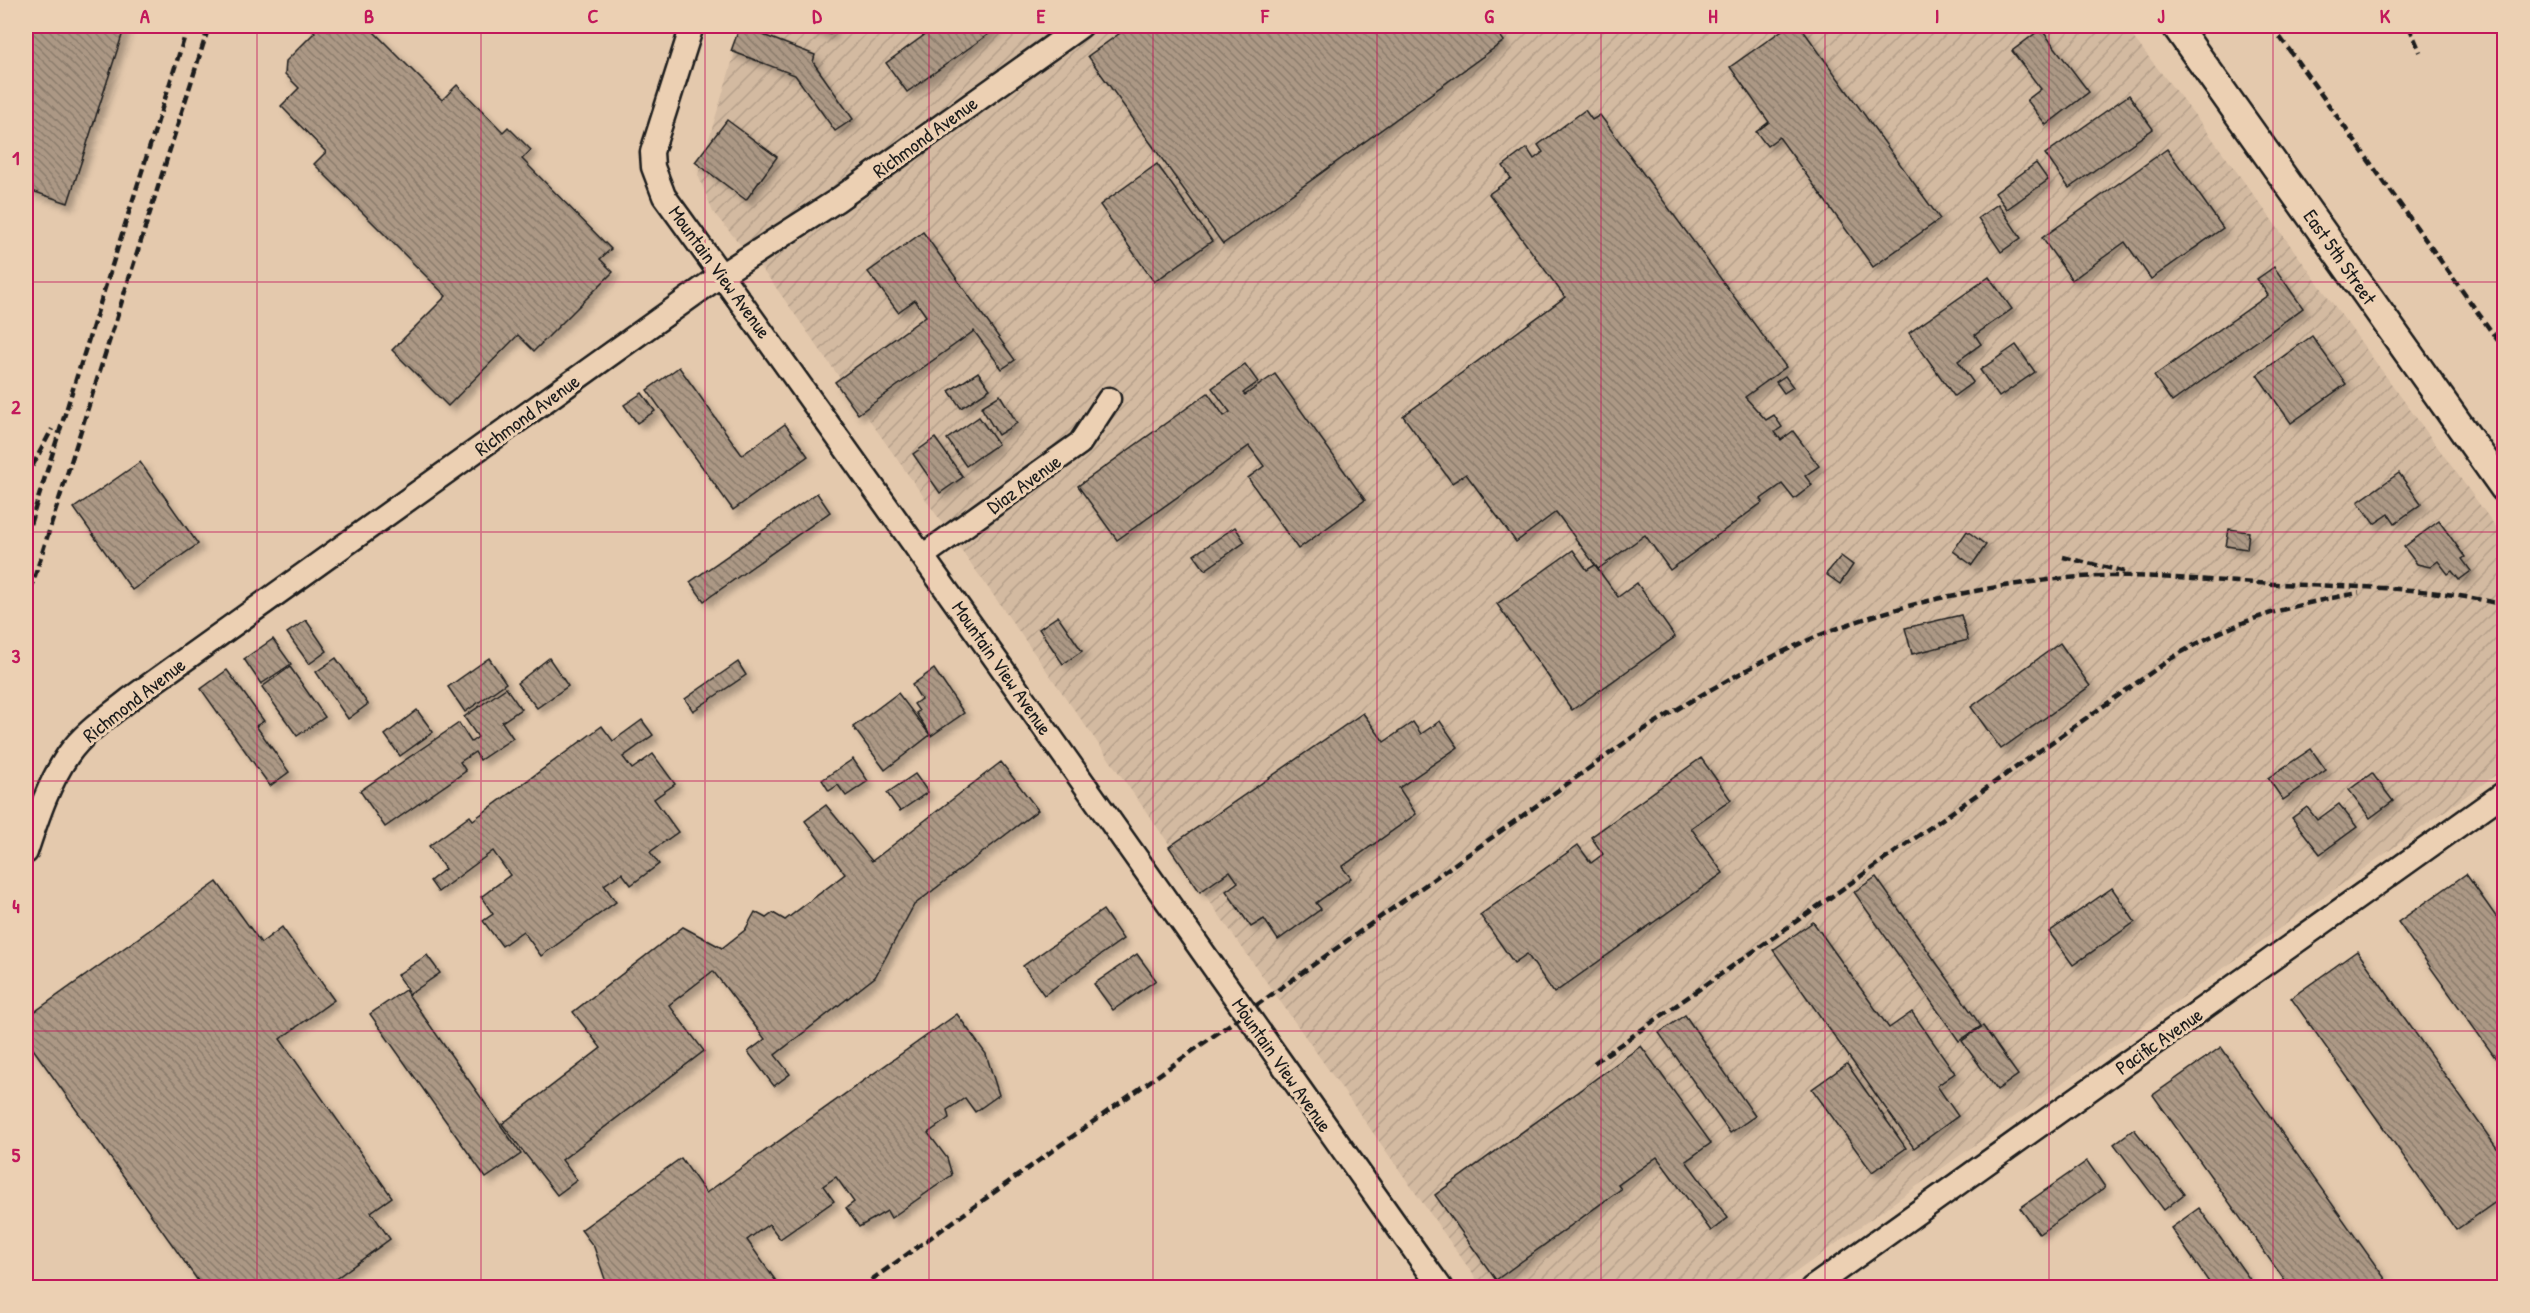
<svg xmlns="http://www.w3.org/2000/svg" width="2530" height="1313" viewBox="0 0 2530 1313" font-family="'Patrick Hand',sans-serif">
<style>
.industrial{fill:url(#industrial-furrows)}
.building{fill:url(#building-back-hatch);stroke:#1c1c1c;stroke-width:1.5;filter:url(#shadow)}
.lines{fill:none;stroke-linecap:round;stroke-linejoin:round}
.minor-casing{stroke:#1c1c1c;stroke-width:27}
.major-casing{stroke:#1c1c1c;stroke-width:32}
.minor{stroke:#ecd0b3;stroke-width:22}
.major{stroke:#ecd0b3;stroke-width:27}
.rail{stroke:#1c1c1c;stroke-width:4.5;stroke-dasharray:9 4.5;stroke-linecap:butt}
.grid{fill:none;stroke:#c2185b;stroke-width:1.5;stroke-opacity:0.55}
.labels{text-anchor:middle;stroke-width:6;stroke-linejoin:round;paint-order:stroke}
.street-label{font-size:20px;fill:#1c1c1c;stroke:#ecd0b3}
.neatline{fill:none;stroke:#c2185b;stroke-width:2}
.grid-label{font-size:20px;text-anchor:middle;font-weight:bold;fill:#c2185b}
</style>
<defs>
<pattern id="industrial-furrows" width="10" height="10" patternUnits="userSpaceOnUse" patternTransform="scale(1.5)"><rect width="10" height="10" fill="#d3baa1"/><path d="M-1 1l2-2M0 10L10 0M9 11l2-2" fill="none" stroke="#b59f8a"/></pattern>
<pattern id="building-back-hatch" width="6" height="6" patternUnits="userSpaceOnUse" patternTransform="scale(1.5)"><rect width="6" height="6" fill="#ac9885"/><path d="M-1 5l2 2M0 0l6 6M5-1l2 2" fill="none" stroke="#8b7b6c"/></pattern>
<filter id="shadow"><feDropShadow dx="5.5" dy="5.5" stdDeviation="3" flood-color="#0004"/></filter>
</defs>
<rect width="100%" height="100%" fill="#e4c9ad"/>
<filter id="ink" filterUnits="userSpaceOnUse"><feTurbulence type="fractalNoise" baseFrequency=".0167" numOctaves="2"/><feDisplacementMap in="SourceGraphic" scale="12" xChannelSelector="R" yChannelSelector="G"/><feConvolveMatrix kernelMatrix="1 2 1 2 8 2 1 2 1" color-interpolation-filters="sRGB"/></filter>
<g filter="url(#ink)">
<path class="industrial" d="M743,26h1381l77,97 303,415v231l-729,518h-293l-710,-1005 -59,-70 -15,-37z"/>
<g class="building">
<path d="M26,26h99l-57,177 -42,-14z"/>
<path d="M308,26h60l74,74 15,-15 46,47 5,-5 23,23 -9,9 89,90 -11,10 13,13 -79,79 -16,-16 -70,71 -56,-56 54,-54 -132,-132 12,-12 -45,-46 18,-18 -14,-14 1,-13 29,-29z"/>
<path d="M740,26l75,29 -2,7 40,57 -18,12 -40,-56 -64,-24z"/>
<path d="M804,26h29l-3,8z"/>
<path d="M937,26h63l-93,66 -21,-29z"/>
<path d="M1130,26h363l11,15 -281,203 -135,-188z"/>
<path d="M1788,26h12l140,193 -67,48 -94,-130 -12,9 -11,-14 13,-10 -39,-55z"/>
<path d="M2041,29l48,63 -43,33 -19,-25 14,-11 -29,-38z"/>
<path d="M2129,95l24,34 -84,59 -24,-34z"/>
<path d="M1585,110l7,10 8,-5 186,252 -41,30 21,23 8,-5 8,12 -7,5 6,8 12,-9 26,35 -14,10 7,9 -18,14 -12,-15 -21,15 2,3 -93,68 -25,-35 -47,34 -42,-57 -40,30 -50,-68 -14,9 -49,-67 162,-119 -76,-103 22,-16 -8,-12 24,-18 7,11 9,-7 -5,-7z"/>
<path d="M727,120l50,37 -31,43 -51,-38z"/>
<path d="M2167,149l56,79 -72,51 -26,-37 -53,38 -30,-42z"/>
<path d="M2036,163l12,17 -41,29 -12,-16z"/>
<path d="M1157,164l55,77 -58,41 -54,-77z"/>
<path d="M1998,204l23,34 -20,14 -23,-34z"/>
<path d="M923,232l92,128 -13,9 -28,-38 -116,83 -23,-32 91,-66 -11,-16 -17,12 -30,-40z"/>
<path d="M2274,267l29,41 -131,94 -18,-26 114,-81 -11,-16z"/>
<path d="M1989,277l23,32 -37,26 6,9 -23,17 15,21 -19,14 -45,-63z"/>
<path d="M2312,336l34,48 -55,39 -34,-48z"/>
<path d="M2016,345l19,27 -36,25 -19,-27z"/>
<path d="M1245,364l13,18 -15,11 2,2 30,-21 90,126 -67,49 -50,-71 16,-12 -15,-20 -132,94 -39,-54 130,-93 16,23 6,-4 -18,-24z"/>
<path d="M679,367l63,88 43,-31 23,32 -75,54 -86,-120z"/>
<path d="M978,372l12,17 -29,19 -12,-17z"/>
<path d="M1785,376l8,11 -9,6 -8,-11z"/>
<path d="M642,393l13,18 -18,12 -13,-18z"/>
<path d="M1000,395l17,28 -19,12 -17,-28z"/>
<path d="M979,417l19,27 -32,22 -19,-27z"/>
<path d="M935,438l28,39 -23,16 -27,-39z"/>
<path d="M140,462l58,82 -66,46 -58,-82z"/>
<path d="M2399,473l22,31 -26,19 -6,-9 -15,10 -16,-22z"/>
<path d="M817,493l13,19 -126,89 -14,-19z"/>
<path d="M2439,521l26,36 -3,2 9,12 -12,9 -7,-9 -4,3 -10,-13 -8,6 -13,-3 -13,-17z"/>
<path d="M1235,527l10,15 -40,28 -11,-15z"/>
<path d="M2229,529l20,3 -2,17 -21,-3z"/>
<path d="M1967,531l19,14 -14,20 -19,-14z"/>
<path d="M1573,550l14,20 8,-5 23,32 19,-14 38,54 -103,73 -75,-106z"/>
<path d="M1841,556l12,9 -13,19 -14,-10z"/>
<path d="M1961,615l7,25 -56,14 -7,-26z"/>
<path d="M1058,616l24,35 -19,13 -24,-35z"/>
<path d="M306,620l21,31 -18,13 -22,-31z"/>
<path d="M273,639l18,25 -30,20 -17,-25z"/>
<path d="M2060,643l30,43 -89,63 -30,-42z"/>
<path d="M336,658l32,46 -20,15 -32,-47z"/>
<path d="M489,658l17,25 -41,29 -17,-25z"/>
<path d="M549,658l19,28 -31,22 -20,-25z"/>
<path d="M738,662l8,13 -53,36 -8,-12z"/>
<path d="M290,667l35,50 -28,19 -35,-49z"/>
<path d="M934,669l30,44 -33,23 -15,-23 3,-2 -5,-7 7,-5 -9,-14z"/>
<path d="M227,670l37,51 -8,5 33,46 -19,14 -69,-97z"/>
<path d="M506,688l15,21 -19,13 11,16 -33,22 -5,-8 -15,10 6,9 -81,56 -25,-36 99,-68 12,19 7,-5 -14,-20z"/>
<path d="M898,693l32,42 -45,35 -32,-43z"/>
<path d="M417,710l16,22 -33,24 -15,-21z"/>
<path d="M1363,713l21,29 29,-20 8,12 19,-13 18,26 -59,41 17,26 -74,53 9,11 -35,25 5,6 -43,31 -14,-21 -13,8 -25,-36 12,-9 -8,-11 -30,21 -31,-45z"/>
<path d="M642,720l11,15 -30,22 9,12 21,-15 22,30 -21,15 24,33 -28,20 9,12 -28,21 -9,-12 -18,12 12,17 -75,54 -18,-25 -21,15 -19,-25 10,-7 -12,-17 29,-22 -17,-24 -55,41 -8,-11 15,-12 -16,-23 41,-30 3,4 129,-94 11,15z"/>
<path d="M2311,749l15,21 -43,30 -15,-22z"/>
<path d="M1701,758l30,42 -40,28 32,45 -169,120 -27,-39 -13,9 -34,-48 98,-70 13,18 12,-9 -12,-17z"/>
<path d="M853,759l15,22 -22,15 -8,-11 -9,6 -7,-11z"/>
<path d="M1001,762l37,48 -124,95 -39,72 -100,78 15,19 -16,12 -26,-34 17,-13 -52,-68 -44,34 35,46 -142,109 15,20 -20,15 -55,-71 99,-76 -28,-36 110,-85 39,21 23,-18 10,-18 11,6 7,-5 12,7 60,-46 -40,-53 21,-16 46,56z"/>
<path d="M2372,773l21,28 -23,17 -21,-28z"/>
<path d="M915,774l13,18 -28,19 -13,-18z"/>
<path d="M2339,804l18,23 -37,27 -28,-36 15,-11 10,13z"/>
<path d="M2466,874l38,54v142l-106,-148z"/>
<path d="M1876,877l105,149 -22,15 -105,-149z"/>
<path d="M217,882l44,61 21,-16 52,73 -54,39 112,158 -21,15 19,27 -67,49h-52l-3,-5 -6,5h-59l-177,-249v-21z"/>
<path d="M2112,888l23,34 -62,43 -24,-33z"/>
<path d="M1103,910l20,29 -79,56 -21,-29z"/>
<path d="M1813,922l76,106 23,-16 43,61 -18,13 21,30 -44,32 -141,-198z"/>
<path d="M2357,951l147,207v38l-48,34 -165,-232z"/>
<path d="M1137,954l19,26 -43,30 -19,-26z"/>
<path d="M427,955l13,18 -30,21 -13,-19z"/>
<path d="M405,990l116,164 -35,24 -116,-164z"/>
<path d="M957,1014l29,40 13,41 -24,17 -10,-14 -18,12 2,8 -21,15 19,25 5,17 -61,43 -4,-7 -28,16 -13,-19 8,-6 -18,-25 -13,9 11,15 -54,38 -11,-15 -22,16 31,44 -4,4h-166l-14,-41 -13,-17 100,-72 25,35z"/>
<path d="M1685,1015l70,101 -25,17 -71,-100z"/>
<path d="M1983,1026l35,49 -21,15 -35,-49z"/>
<path d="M1641,1046l70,97 -25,18 42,57 -17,13 -54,-74 -39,28 3,4 -125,91 -61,-85z"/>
<path d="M2221,1047l165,233 -10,8h-86l-137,-193z"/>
<path d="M1847,1064l59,84 -34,24 -60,-83z"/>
<path d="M2134,1129l50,65 -20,16 -50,-66z"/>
<path d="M2087,1161l18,26 -66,47 -19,-26z"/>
<path d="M2199,1208l57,80h-43l-42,-60z"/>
</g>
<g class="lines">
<defs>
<g id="minor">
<path d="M692,26l-40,126 1,15 11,29c262,361 518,728 777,1092"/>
<path d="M924,555l156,-112 29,-44"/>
<path d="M26,852c11,-33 22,-68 42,-97 16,-23 41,-39 62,-56l591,-424 115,-74 245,-175"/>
<path d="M1812,1288l692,-495"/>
</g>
<path id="major" d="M2176,26l328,462"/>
</defs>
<use href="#minor" class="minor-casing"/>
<use href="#major" class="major-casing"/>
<use href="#minor" class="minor"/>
<use href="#major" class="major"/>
<g class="rail">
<path d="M2272,26l232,323"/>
<path d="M2409,26l11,26"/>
<path d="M26,478l26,-49"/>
<path d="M26,537l162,-511"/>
<path d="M2063,557l63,15"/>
<path d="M26,604l183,-578"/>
<path d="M1594,1063l578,-405c60,-37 117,-53 187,-65"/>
<path d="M860,1288l777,-554c59,-37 119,-72 183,-99 77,-31 165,-49 247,-57 69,-6 139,3 208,6 76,3 155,2 229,21"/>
</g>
</g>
</g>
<path class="grid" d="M257,26v1262M481,26v1262M705,26v1262M929,26v1262M1153,26v1262M1377,26v1262M1601,26v1262M1825,26v1262M2049,26v1262M2273,26v1262M26,282h2478M26,532h2478M26,781h2478M26,1031h2478"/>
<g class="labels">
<g class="street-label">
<text transform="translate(925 137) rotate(-36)" y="7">Richmond Avenue</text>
<text transform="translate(2340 257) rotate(55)" y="7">East 5th Street</text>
<text transform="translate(720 272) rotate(54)" y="7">Mountain View Avenue</text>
<text transform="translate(527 415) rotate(-36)" y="7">Richmond Avenue</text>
<text transform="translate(1024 484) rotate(-36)" y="7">Diaz Avenue</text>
<text transform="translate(1002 668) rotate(55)" y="7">Mountain View Avenue</text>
<text transform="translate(134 700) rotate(-38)" y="7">Richmond Avenue</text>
<text transform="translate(2159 1041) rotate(-35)" y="7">Pacific Avenue</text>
<text transform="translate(1282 1065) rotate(55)" y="7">Mountain View Avenue</text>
</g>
</g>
<rect width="2530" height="1313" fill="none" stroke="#ecd0b3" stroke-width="66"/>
<rect x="33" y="33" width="2464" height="1247" class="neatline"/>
<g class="grid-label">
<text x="145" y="23">A</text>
<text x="369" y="23">B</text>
<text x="593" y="23">C</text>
<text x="817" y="23">D</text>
<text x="1041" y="23">E</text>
<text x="1265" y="23">F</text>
<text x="1489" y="23">G</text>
<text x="1713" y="23">H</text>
<text x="1937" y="23">I</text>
<text x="2161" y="23">J</text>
<text x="2385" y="23">K</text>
<text x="16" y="165">1</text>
<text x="16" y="414">2</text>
<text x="16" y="663">3</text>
<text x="16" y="913">4</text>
<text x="16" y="1162">5</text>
</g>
</svg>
